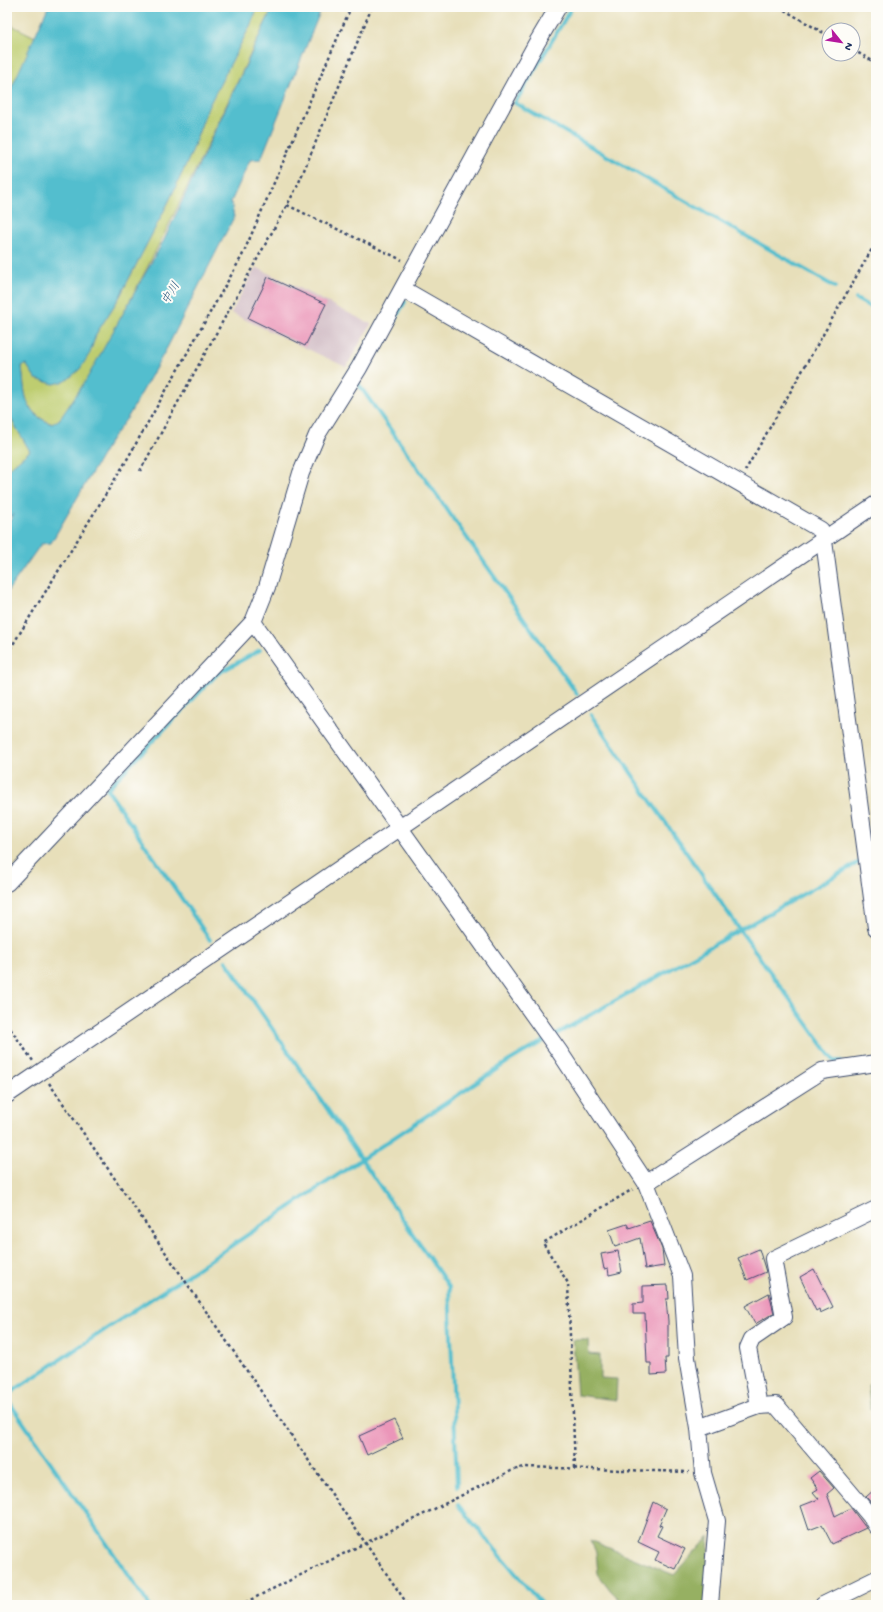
<svg xmlns="http://www.w3.org/2000/svg" width="883" height="1612" viewBox="0 0 883 1612" font-family="'Gochi Hand','Klee One',sans-serif">
<style>
.industrial{fill:#d2bdc6}
.green{fill:#becd6f;stroke:#6c7e66}
.forest{fill:#96b062;stroke:#587060}
.water{fill:#53bece;stroke:#377696}
.lines{fill:none;stroke-linecap:round;stroke-linejoin:round}
.stream{stroke:#53bece;stroke-width:4}
.building{fill:#eb96b9}
.minor-casing{stroke:#3a496c;stroke-width:18}
.path{stroke:#3a496c;stroke-width:2.5;stroke-dasharray:3 3;stroke-linecap:butt}
.minor{stroke:#fff;stroke-width:16}
.labels{text-anchor:middle;stroke-width:4;stroke-linejoin:round;paint-order:stroke}
.water-label{font-size:12px;font-style:italic;fill:#2c5a80;stroke:#fdfcf7}
</style>
<rect width="100%" height="100%" fill="#fdfcf7"/>
<filter id="ink" filterUnits="userSpaceOnUse"><feTurbulence type="fractalNoise" baseFrequency=".025" numOctaves="2"/><feDisplacementMap in="SourceGraphic" scale="8" xChannelSelector="R" yChannelSelector="G"/><feConvolveMatrix kernelMatrix="1 2 1 2 8 2 1 2 1" color-interpolation-filters="sRGB"/></filter>
<filter id="wash" filterUnits="userSpaceOnUse"><feTurbulence type="fractalNoise" baseFrequency=".012" numOctaves="4" result="noise"/><feDisplacementMap in="SourceGraphic" scale="16" xChannelSelector="R" yChannelSelector="G"/><feGaussianBlur stdDeviation="0.9" result="paint"/><feColorMatrix in="noise" values="0 0 0 0 0 0 0 0 0 0 0 0 0 0 0 0 0 1.4 0 .05"/><feComposite in="paint" operator="in"/></filter>
<g filter="url(#wash)">
<rect width="100%" height="100%" fill="#e7dfba"/>
<path class="industrial" d="M256,267l115,57 -25,43 -115,-54z"/>
<g class="green">
<path d="M258,7h15c-56,116 -108,233 -171,345 -10,19 -32,62 -49,72 -30,-11 -28,-30 -31,-58l4,-2 10,15 18,5 36,-31 6,-19 23,-36 49,-95 23,-49 16,-45 43,-83z"/>
<path d="M7,23l28,14 -28,61z"/>
<path d="M7,412l23,39 -23,19z"/>
</g>
<g class="forest">
<path d="M573,1340h15l1,14 11,1v23l17,1 -1,21 -39,-5z"/>
<path d="M876,1378v36l-6,-5 -2,-24z"/>
<path d="M709,1537l-3,68h-81l-14,-14 -13,-17 -2,-22 -6,-12 84,35z"/>
</g>
<path class="water" d="M48,7h210l-8,19 -43,83 -16,45 -23,49 -49,95 -23,36 -6,19 -10,16 -14,12 -12,3 -18,-5 -10,-15 -4,2c3,28 1,47 30,58l8,-5 26,-39 78,-140 109,-233h49l-61,152 -11,1 -19,42 3,15 -66,129 -40,71 -16,21 -61,105 -10,1 -34,48v-67l7,-11 -7,4v-48l23,-19 -23,-39v-314z"/>
<g class="lines">
<g class="stream">
<path d="M572,7l-57,96 320,184"/>
<path d="M856,299l20,11"/>
<path d="M393,322l12,-20"/>
<path d="M359,379l-2,3 220,312"/>
<path d="M591,715l149,215 94,131h7"/>
<path d="M210,940l-103,-151 110,-115 43,-24"/>
<path d="M226,961l223,326 8,199"/>
<path d="M553,1036l310,-176"/>
<path d="M7,1395l502,-334 38,-22"/>
<path d="M7,1399l142,206"/>
<path d="M458,1505l84,100"/>
</g>
</g>
<g id="blocks">
<g class="building">
<path d="M268,277l58,27 -21,42 -57,-28z"/>
<path d="M650,1221l12,28 2,17 -19,3 -5,-31 -25,9 -6,-17 18,-6 2,4z"/>
<path d="M759,1249l7,23 -19,8 -9,-22z"/>
<path d="M618,1251l4,21 -13,3 -1,-7 -4,1 -3,-15z"/>
<path d="M814,1269l19,38 -13,6 -1,-4 -3,2 -16,-34z"/>
<path d="M668,1285l1,14h-3l2,22v37h-3l1,16 -15,1v-12h-4l-2,-49h-12v-10l10,-1v-17z"/>
<path d="M769,1293l5,20 -19,11 -10,-18z"/>
<path d="M394,1420l9,18 -36,17 -8,-19z"/>
<path d="M819,1471l15,17 -7,6 8,22 16,-8 15,20 -34,16 -10,-19 -13,5 -8,-24 18,-7 -6,-7 5,-3 -8,-11z"/>
<path d="M876,1488v20l-10,-11z"/>
<path d="M653,1502l13,7 -7,16 3,1 -5,10 28,13 -10,20 -20,-9 4,-8 -21,-10z"/>
</g>
</g>
</g>
<g filter="url(#ink)">
<use href="#blocks" fill-opacity="0" stroke="#3a496c" stroke-width="1"/>
<g class="lines">
<defs>
<g id="minor">
<path d="M403,289l418,241 3,11 52,387"/>
<path d="M253,622l306,429 87,132 36,93 5,82 12,70 4,45 14,48 -7,84"/>
<path d="M7,883l246,-261 14,-35 34,-114 16,-38 42,-67 177,-324 22,-37"/>
<path d="M7,1095l869,-591"/>
<path d="M646,1183l176,-112 54,-8"/>
<path d="M759,1406l-11,-58 4,-9 32,-22 -11,-58 103,-50"/>
<path d="M699,1428l60,-22 17,-1 95,112 5,9"/>
<path d="M823,1605l53,-26"/>
</g>
</defs>
<use href="#minor" class="minor-casing"/>
<g class="path">
<path d="M779,7l50,29"/>
<path d="M853,50l23,13"/>
<path d="M287,205l115,55"/>
<path d="M140,471l157,-284 75,-180"/>
<path d="M745,471l131,-229"/>
<path d="M7,654l118,-191 117,-207 109,-249"/>
<path d="M7,1024l26,37"/>
<path d="M49,1083l359,522"/>
<path d="M575,1468l-7,-185 -25,-40 90,-54"/>
<path d="M240,1605l271,-134 13,-4 165,5"/>
</g>
<use href="#minor" class="minor"/>
</g>
</g>
<g class="labels">
<g class="water-label">
<text transform="translate(170 293) rotate(-59)" y="4">中川</text>
</g>
</g>
<rect width="883" height="1612" fill="none" stroke="#fdfcf7" stroke-width="24"/>
<g transform="translate(841 42) rotate(120)"><circle r="19" fill="#fdfcf7" stroke="#a3aaba"/>
<path d="M0-3L7 15L0 10L-7 15Z" fill="#b5179e"/>
<text y="-6" font-size="11" font-weight="bold" text-anchor="middle" fill="#1b2f5e">N</text>
</g>
</svg>
